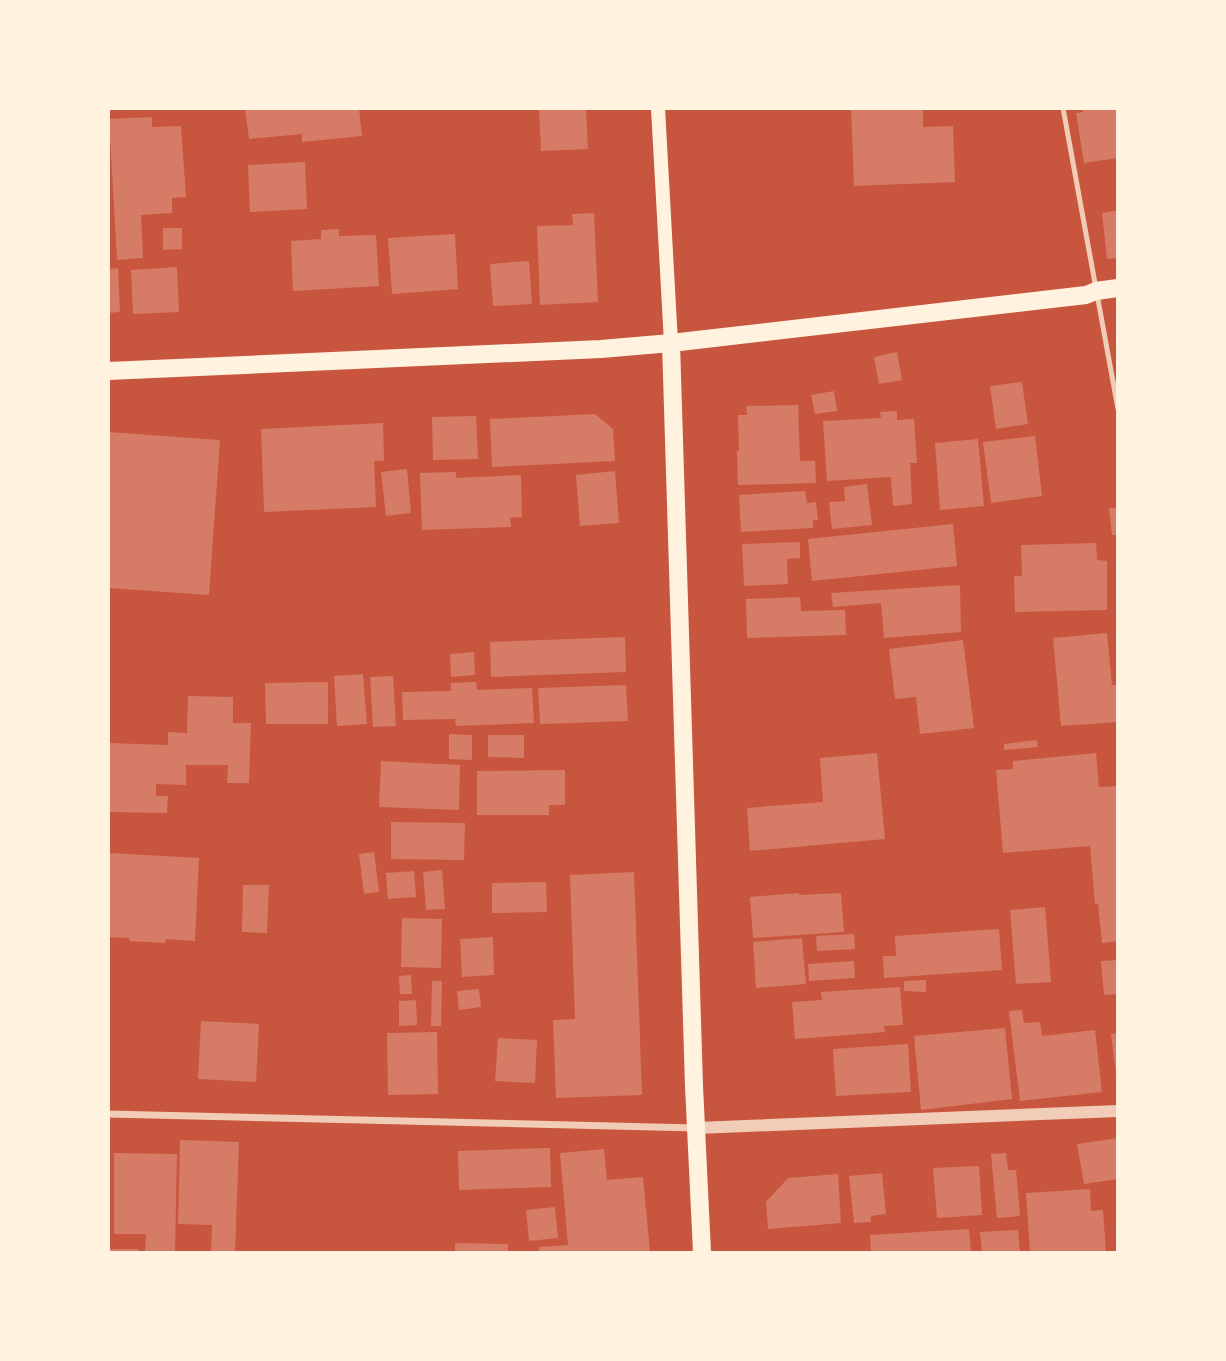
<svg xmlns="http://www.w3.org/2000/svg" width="1226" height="1361" viewBox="0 0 1226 1361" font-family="'PT Sans Narrow',sans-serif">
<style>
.building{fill:#d67c66}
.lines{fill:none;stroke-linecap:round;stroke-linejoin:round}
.service{stroke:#f1ccb7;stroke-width:5}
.minor{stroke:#f1ccb7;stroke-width:7}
.tertiary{stroke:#f1ccb7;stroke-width:12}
.secondary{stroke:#fff3e0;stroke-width:14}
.primary{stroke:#fff3e0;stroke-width:18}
</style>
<rect width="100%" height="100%" fill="#c8553d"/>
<g class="building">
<path d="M245,108h114l3,28 -60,6v-8l-53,5z"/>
<path d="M539,108h47l2,41 -47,2z"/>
<path d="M851,108h72v19l30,-1 2,56 -101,4z"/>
<path d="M1082,108h14v2l22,-2v50l-34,5 -8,-50 7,-1z"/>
<path d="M152,117v10l29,-1 5,71 -14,1v15l-31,2 2,43 -26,2 -8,-141z"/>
<path d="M305,162l2,47 -57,3 -2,-47z"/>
<path d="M1118,210v48l-11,1 -5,-46z"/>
<path d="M594,213l4,89 -58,3 -3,-79 36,-1 -1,-11z"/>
<path d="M163,228h19v21l-19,1z"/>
<path d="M339,229v7l37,-1 3,51 -86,5 -2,-50 30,-2v-9z"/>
<path d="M455,234l3,55 -66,5 -4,-56z"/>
<path d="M529,261l3,43 -39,2 -3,-42z"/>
<path d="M177,267l2,45 -46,2 -2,-44z"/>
<path d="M118,268l2,44 -12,1v-44z"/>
<path d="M897,352l5,28 -23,4 -5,-27z"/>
<path d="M1022,382l6,42 -32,5 -6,-43z"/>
<path d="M834,391l3,20 -22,3 -4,-19z"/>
<path d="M798,405l2,56h15l1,22 -78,2 -1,-34h2l-1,-36h9l-1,-9z"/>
<path d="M897,411v9l17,-1 3,44h-7l2,41 -19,2 -2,-29 -64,4 -4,-60 58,-3 -1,-6z"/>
<path d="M595,414l18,15 2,32 -123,6 -2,-48z"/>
<path d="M476,416l2,43 -45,1 -1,-43z"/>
<path d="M383,423l1,38h-10l2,46 -112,5 -3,-83z"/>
<path d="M108,432l112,8 -11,155 -101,-7z"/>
<path d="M1035,436l7,60 -51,7 -8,-61z"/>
<path d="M978,439l6,67 -44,4 -5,-67z"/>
<path d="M407,469l4,44 -25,3 -5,-44z"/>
<path d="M615,471l4,52 -39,3 -4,-51z"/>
<path d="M456,472v6l65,-3 1,42 -12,1 1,9 -89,3 -2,-57z"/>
<path d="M867,484l5,41 -40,4 -3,-27 16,-1 -1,-14z"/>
<path d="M805,491l2,12 9,-1 2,18h-5v8l-72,4 -2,-37z"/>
<path d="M1109,508h9v27h-6z"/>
<path d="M953,524l4,42 -145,15 -4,-42z"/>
<path d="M800,542v16l-13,1 1,25 -44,2 -2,-42z"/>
<path d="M1096,543l1,17 10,1v49l-92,2 -1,-36h8l-1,-31z"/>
<path d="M960,585l1,47 -77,6 -3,-35 -48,4 -2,-14z"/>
<path d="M800,597l1,14 44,-1 1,25 -99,3 -1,-39z"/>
<path d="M1107,633l5,52h6v37l-57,4 -8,-88z"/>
<path d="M625,637l1,35 -135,5 -1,-35z"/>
<path d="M963,640l11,88 -54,6 -4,-37 -21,2 -6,-50z"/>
<path d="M474,652l1,23 -24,2 -1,-23z"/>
<path d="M363,674l4,50 -30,2 -3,-50z"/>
<path d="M393,676l3,50 -23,1 -3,-50z"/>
<path d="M328,682v42h-62l-1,-41z"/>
<path d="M476,682l1,8 55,-2 2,35 -78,3 -1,-7 -52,1 -1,-28 49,-1v-8z"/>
<path d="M626,685l2,36 -88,3 -2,-36z"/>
<path d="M188,696l45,1v26h18l-2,60h-22l1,-18h-42v20l-30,-1v12h12l-1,17 -59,-1v-69l60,2v-13l19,1z"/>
<path d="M449,734l23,1v25l-23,-1z"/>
<path d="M488,735h36v23l-36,-1z"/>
<path d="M1037,740l1,7 -34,3v-6z"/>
<path d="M877,753l8,86 -135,12 -3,-43 76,-6 -3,-44z"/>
<path d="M1096,753l3,34 19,-1v155l-16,2 -4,-39h-3l-5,-58 -87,7 -7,-83 17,-1v-8z"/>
<path d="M381,761l79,4 -1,45 -80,-3z"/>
<path d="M565,770v35h-16v10h-72v-44z"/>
<path d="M391,822l74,1 -1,37 -73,-1z"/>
<path d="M374,852l5,40 -15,2 -5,-40z"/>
<path d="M108,853l91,5 -4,83 -29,-2 -1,4 -36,-2 1,-3 -22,-1z"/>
<path d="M442,870l3,39 -19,1 -3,-38z"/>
<path d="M414,871l2,26 -28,2 -2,-26z"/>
<path d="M634,872l8,223 -86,3 -3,-78 22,-1 -5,-144z"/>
<path d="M546,882l1,30 -55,1v-30z"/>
<path d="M243,885h26l-2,48 -25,-1z"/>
<path d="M799,893v2l42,-2 3,39 -91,6 -3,-41z"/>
<path d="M1045,907l6,75 -35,2 -6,-74z"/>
<path d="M402,918l40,1 -1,49 -40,-1z"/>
<path d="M999,929l3,41 -118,8 -1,-22h13l-1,-20z"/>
<path d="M854,934l1,15 -38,2 -1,-15z"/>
<path d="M493,937l1,38 -32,2 -2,-38z"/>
<path d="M802,938l4,46 -50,4 -3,-46z"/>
<path d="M1118,960v34l-14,1 -3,-34z"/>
<path d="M854,961l1,17 -46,3 -1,-17z"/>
<path d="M411,975l1,19h-12l-1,-18z"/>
<path d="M926,980v12l-22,-1v-10z"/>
<path d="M432,981h10l-1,45h-10z"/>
<path d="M900,987l3,38 -19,1 1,6 -90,7 -3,-37 30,-2 -1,-8z"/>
<path d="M479,989l2,18 -22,3 -2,-19z"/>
<path d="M416,1000l1,25 -18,1v-25z"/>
<path d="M1022,1010l2,13 16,-1 2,14 53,-6 7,62 -82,9 -11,-90z"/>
<path d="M201,1021l58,3 -3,58 -58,-3z"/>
<path d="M1005,1028l7,71 -91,11 -7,-74z"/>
<path d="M437,1032l1,62 -50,1 -1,-62z"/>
<path d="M1118,1033v41h-2l-5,-40z"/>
<path d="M498,1038l39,2 -2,43 -40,-2z"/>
<path d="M908,1044l3,48 -75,4 -3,-47z"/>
<path d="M1118,1138v41l-34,5 -7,-40z"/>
<path d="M180,1140l59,2 -4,110h-24l1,-27 -34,-1z"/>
<path d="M550,1148l1,39 -92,3 -1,-39z"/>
<path d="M604,1149l3,31 36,-3 7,75h-111v-5l29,-2 -8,-92z"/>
<path d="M114,1153l63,1 -2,97h-30l1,-17h-32z"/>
<path d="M1006,1153l2,17h8l4,46 -23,2 -6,-64z"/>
<path d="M979,1166l3,49 -45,3 -4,-50z"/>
<path d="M882,1173l4,41 -15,2v6l-17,1 -5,-47z"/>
<path d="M838,1174l3,49 -73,6 -2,-27 22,-24z"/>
<path d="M1090,1189l1,22 12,-1 3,42h-76l-4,-59z"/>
<path d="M555,1207l3,31 -29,3 -3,-31z"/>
<path d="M969,1229l2,23h-100l-1,-17z"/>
<path d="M1018,1230l2,22h-38l-2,-20z"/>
<path d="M455,1243l53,1v8h-53z"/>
<rect x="108" y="1249" width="30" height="3"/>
</g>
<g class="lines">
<path class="service" d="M1063,108l55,301"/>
<path class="minor" d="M108,1114l588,14"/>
<path class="tertiary" d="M697,1128l421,-17"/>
<path class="secondary" d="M658,108l13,235"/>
<g class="primary">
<path d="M671,343l23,743 8,166"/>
<path d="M108,371l493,-22 70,-6 415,-48 10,-4 22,-3"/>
</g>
</g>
<rect width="1226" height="1361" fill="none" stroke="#fff3e0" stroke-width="220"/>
</svg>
